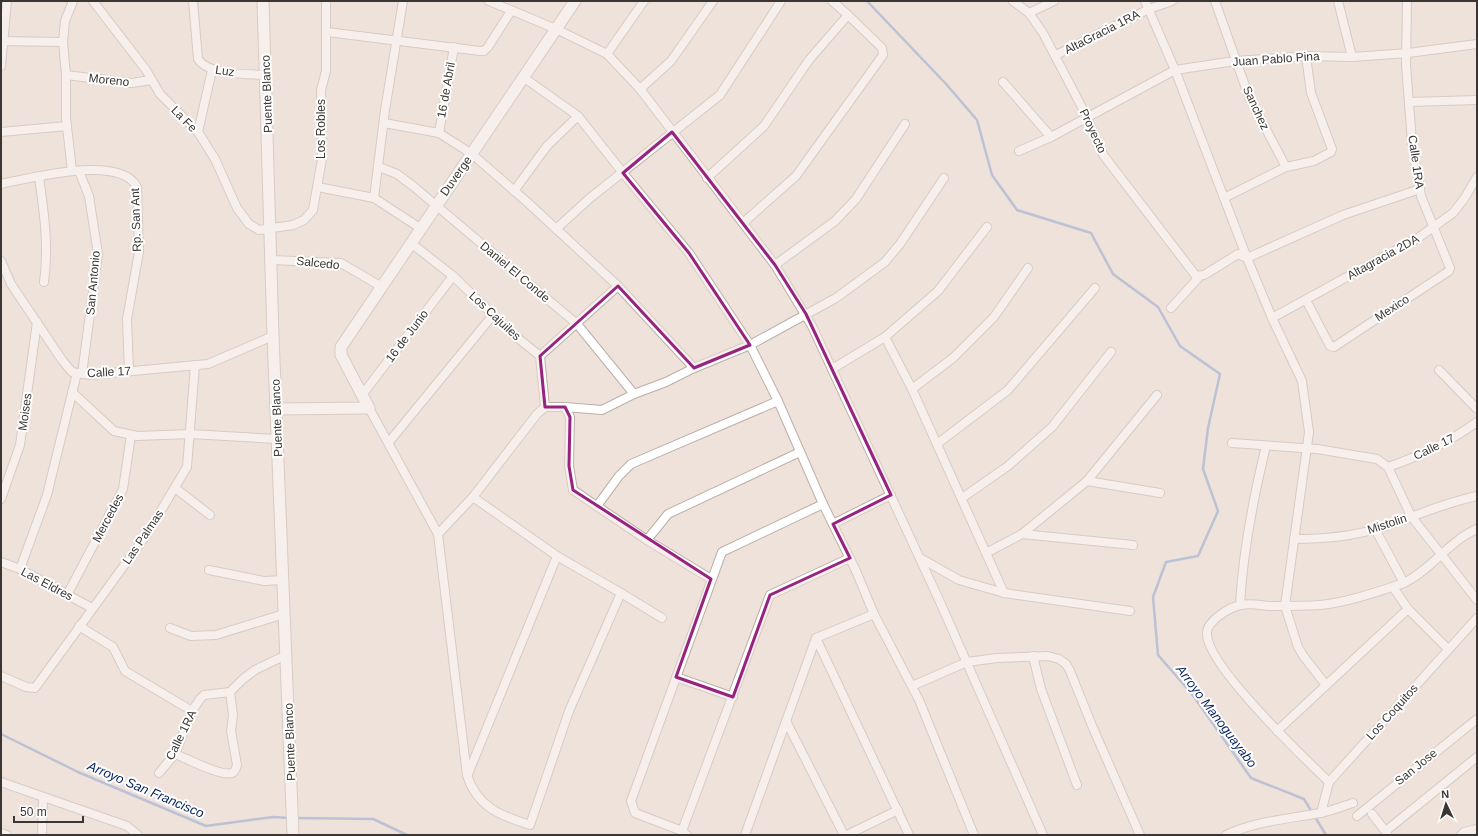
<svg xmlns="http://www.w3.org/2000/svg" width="1478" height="836" viewBox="0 0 1478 836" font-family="Helvetica,sans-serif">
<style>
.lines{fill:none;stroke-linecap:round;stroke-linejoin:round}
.stream{stroke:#7f9acd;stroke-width:2.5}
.street-casing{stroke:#bbb0a9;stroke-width:10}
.secondary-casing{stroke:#bbb0a9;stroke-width:13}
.street{stroke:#fff;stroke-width:8}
.secondary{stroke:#fff;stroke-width:11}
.marked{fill:none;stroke:#962380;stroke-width:3;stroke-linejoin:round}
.labels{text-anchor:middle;stroke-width:4;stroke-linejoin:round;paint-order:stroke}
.street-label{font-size:12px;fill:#3a3633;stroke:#fff}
.water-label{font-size:13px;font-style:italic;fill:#08235f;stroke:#fff}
</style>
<rect width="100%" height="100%" fill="#eee2db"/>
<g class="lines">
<g class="stream">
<path d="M867,1l80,84 30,35 15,55 25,35 74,23 22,41 45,33 22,39 40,28 -12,54 -5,41 15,42 -20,45 -32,6 -13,35 5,58 34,39 59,84 53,21 22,36"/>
<path d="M1,734l77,38 128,54 67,-9 17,1"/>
<path d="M295,818l78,1 34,16"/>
</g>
<defs>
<g id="street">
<path d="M93,1l53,69 14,24 38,38 17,27 22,49 12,16 10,6 34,-5 11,-5 9,-10 9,-51 -1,-69 5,-19v-70"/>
<path d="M193,1l5,58c10,16 49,15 68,16"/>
<path d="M489,1l67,28 51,25 33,35 135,176 37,61 128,276 103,233"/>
<path d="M832,1l16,14"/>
<path d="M1013,1l16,12 14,20 44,84 9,23 8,16 92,120 8,-1 34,-21 9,4 96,-43 77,-26"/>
<path d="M1145,1l30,69 72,188 25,60 30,63 7,51 -24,174 13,41 6,10 22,28"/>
<path d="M1215,1l34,96 37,70"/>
<path d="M1338,1l14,56"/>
<path d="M1029,13l25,-12"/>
<path d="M327,32l153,19h4l4,-4 23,-36"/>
<path d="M1,41l62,1"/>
<path d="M607,54l37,-53"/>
<path d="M1056,55l93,-46 23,-8"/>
<path d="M1,66l6,-65"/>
<path d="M66,75l66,8 19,-3"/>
<path d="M523,77l55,39 45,57 66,80 61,92 28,56 45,103 33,67 18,43 45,86 55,135"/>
<path d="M1003,82l48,55"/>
<path d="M640,89l31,-28 42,-60"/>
<path d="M1409,102l68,-2"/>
<path d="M384,123l55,10 33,21 54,47 92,85 76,82"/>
<path d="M1,132l66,-6"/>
<path d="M198,132l14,-62"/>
<path d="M439,133l15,-86"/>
<path d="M1019,151l32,-14 124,-67 60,-9 71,-5 46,1 56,-4 69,-9"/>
<path d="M379,167l18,7 16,12 164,138 57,70"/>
<path d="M72,171l-6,-53v-43l-3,-33 2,-21 8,-20"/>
<path d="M79,171l10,25 9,58 -16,120"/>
<path d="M39,177c5,35 10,70 5,105"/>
<path d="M707,178l57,-52 45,-66 39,-45 34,33 1,7 -87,121 -53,47"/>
<path d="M1,184c30,-6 119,-30 136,3l2,65 -12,67 2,52"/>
<path d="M318,187l56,11 46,30"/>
<path d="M514,191l33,-45 31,-30"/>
<path d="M374,198l11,-88 18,-109"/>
<path d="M1224,198l62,-31 28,-6 17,-9 1,-3 -21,-56 -5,-37"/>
<path d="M556,229l34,-31 130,-103 61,-94"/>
<path d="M411,243l42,33 61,59 26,21 5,51"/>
<path d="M272,260l69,3 41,24"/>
<path d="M1,261l10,23 51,76 10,12 18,3 118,-11 65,-28"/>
<path d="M775,265l60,-44 21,-22 49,-75"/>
<path d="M1306,300l24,46 4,1 115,-76 1,-3 -29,-72 -9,-54 -6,-77 1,-64"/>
<path d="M1171,308l29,-32"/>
<path d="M1272,318l146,-80 35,-25 11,-14 13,-22"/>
<path d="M885,337l27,52 92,204"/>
<path d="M540,356l78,-70"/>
<path d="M832,369l53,-32 53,-46 49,-64"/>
<path d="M1439,370l38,39"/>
<path d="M912,389l41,-31 41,-41 34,-49"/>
<path d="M72,392l42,39 23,5 53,-2 87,5"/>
<path d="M362,395l91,-119"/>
<path d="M565,407l5,10 -1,49 4,24 74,50 64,39"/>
<path d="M369,408l69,126 29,241c10,32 34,41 63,50l39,-114 52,-118 -64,-37 -84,-59"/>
<path d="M389,442l104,-127"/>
<path d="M1232,443l85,6 60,10 11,8 23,49 66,84"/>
<path d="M937,444l71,-54 87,-102"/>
<path d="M1388,467c32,-11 61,-25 89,-45"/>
<path d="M1087,481l73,12"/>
<path d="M175,488l35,27"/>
<path d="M962,498l46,-32 44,-39 59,-75"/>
<path d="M1,499l19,-54 17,-123"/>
<path d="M597,506l22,-30 12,-12 147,-63"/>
<path d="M833,524l58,-29"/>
<path d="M1375,529l29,54"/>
<path d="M438,534l35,-37 64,-83 8,-7h20l37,3 32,-16 32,-12 28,-14 56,-23 86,-47 49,-36 15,-18 44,-66"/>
<path d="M1022,534l111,11"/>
<path d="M1294,539c28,0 55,-2 82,-10 34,-10 66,-26 101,-33"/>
<path d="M647,540l21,-26 132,-62"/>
<path d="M986,553l36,-19 65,-53 70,-86"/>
<path d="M920,558l39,22 45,13 126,18"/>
<path d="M1,562l19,7 72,39"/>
<path d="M20,569l27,-74 30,-122"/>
<path d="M209,570l55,11 19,-1"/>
<path d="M1393,587l15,22 40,40"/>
<path d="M621,593l41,25"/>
<path d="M67,595l56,-106 8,-54"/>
<path d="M1240,605c3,-55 13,-106 26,-159"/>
<path d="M79,626l34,21 12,24 67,40"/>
<path d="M170,628l21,8 25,-1 68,-21"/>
<path d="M816,638l93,197"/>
<path d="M1033,656l8,33 36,96"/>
<path d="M1,676l25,11 9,1 112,-154 40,-67 8,-102"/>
<path d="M676,677l57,20"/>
<path d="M912,686l55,-24 30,-4 51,-2 11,3 7,5 4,7 23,57 47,107"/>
<path d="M786,721l58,114"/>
<path d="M1277,731l131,-122"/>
<path d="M175,754c11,4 46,23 57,19 3,-1 4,-5 5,-8l-6,-34 2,-16 -3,-23"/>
<path d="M159,773l16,-19 17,-43 8,-12 4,-4 26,-3 13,-13 12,-9 31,-15"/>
<path d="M468,774l89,-218"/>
<path d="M1,782l126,44 11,9"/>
<path d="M1329,782c-25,-24 -122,-117 -122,-148 -1,-13 23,-27 34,-29 8,-2 19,0 27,1 17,0 35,0 52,-1 25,-2 60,-14 84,-22 27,-13 46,-43 73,-54"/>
<path d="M1321,813l8,-31 148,-164"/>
<path d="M1372,814l14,18"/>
<path d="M1357,816l120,-97"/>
<path d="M682,831l88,-236 80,-37"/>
<path d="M1,833l6,2"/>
<path d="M42,835l1,-38"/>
<path d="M687,835l-5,-4 -47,-18 -4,-12 91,-249 101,-48"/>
<path d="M745,835l71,-197 58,-24"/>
<path d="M847,835l51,-25"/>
<path d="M1226,835c30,-14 62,-16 94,-22 11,-2 23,-7 33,-10"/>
<path d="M1387,835v-5l90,-73"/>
<path d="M1461,835l3,-3 13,-3"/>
</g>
<g id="secondary">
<path d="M263,1l10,335 20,499"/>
<path d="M276,409l93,-1 -28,-53v-8l234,-346"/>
</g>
</defs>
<use href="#street" class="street-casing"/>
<use href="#secondary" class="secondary-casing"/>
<use href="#street" class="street"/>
<use href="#secondary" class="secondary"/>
</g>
<path d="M0 0H1478V836H0ZM672,132l103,133 31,49 85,181 -58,29 17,34 -80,37 -37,102 -57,-20 35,-98 -138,-89 -4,-24 1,-49 -5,-10h-20l-5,-51 78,-70 76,82 56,-23 -61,-92 -66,-80z" fill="#eee2db" fill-opacity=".55" fill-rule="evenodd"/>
<path class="marked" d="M672,132l103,133 31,49 85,181 -58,29 17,34 -80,37 -37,102 -57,-20 35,-98 -138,-89 -4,-24 1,-49 -5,-10h-20l-5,-51 78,-70 76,82 56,-23 -61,-92 -66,-80z"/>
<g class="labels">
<g class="street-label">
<text transform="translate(1102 32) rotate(-27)" y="4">AltaGracia 1RA</text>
<text transform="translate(1276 59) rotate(-4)" y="4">Juan Pablo Pina</text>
<text transform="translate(225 71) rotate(8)" y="4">Luz</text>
<text transform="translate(109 80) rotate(6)" y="4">Moreno</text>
<text transform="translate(446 90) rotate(-80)" y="4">16 de Abril</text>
<text transform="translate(267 94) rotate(-92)" y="4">Puente Blanco</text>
<text transform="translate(1256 108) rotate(65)" y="4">Sanchez</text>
<text transform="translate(184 119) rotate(46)" y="4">La Fe</text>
<text transform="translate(321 129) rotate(-90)" y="4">Los Robles</text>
<text transform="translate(1093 131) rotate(65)" y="4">Proyecto</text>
<text transform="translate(1416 162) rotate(82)" y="4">Calle 1RA</text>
<text transform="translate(456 176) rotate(-55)" y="4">Duverge</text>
<text transform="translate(136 220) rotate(-92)" y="4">Rp. San Ant</text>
<text transform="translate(1383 257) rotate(-29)" y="4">Altagracia 2DA</text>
<text transform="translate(318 263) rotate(6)" y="4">Salcedo</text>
<text transform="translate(515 272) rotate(40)" y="4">Daniel El Conde</text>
<text transform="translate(93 283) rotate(-85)" y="4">San Antonio</text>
<text transform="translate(1392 308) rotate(-33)" y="4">Mexico</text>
<text transform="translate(495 316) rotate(43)" y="4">Los Cajuiles</text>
<text transform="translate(407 336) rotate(-53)" y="4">16 de Junio</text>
<text transform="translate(109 372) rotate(-3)" y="4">Calle 17</text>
<text transform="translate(25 412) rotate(-82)" y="4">Moises</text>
<text transform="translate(277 418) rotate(-92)" y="4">Puente Blanco</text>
<text transform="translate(1434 447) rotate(-26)" y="4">Calle 17</text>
<text transform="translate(108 518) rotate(-62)" y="4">Mercedes</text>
<text transform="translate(1387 524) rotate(-18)" y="4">Mistolin</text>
<text transform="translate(143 537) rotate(-56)" y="4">Las Palmas</text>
<text transform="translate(47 584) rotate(28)" y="4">Las Eldres</text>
<text transform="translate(1392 712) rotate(-48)" y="4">Los Coquitos</text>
<text transform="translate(181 735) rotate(-64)" y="4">Calle 1RA</text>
<text transform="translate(290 742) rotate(-92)" y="4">Puente Blanco</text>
<text transform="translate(1416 767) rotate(-39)" y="4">San Jose</text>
</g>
<g class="water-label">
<text transform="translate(1217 716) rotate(53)" y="5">Arroyo Manoguayabo</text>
<text transform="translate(146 789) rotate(23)" y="5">Arroyo San Francisco</text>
</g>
</g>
<rect width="1478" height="836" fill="none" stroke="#3a3633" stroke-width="4"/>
<g transform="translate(1446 804) rotate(356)" stroke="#ffffff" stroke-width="3" paint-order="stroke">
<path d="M0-3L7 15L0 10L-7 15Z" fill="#3a3633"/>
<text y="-6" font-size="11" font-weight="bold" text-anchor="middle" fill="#3a3633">N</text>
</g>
<path d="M14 816v6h69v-6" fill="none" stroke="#3a3633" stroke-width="2"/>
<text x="20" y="816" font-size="12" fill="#3a3633" stroke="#ffffff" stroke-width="3" paint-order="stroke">50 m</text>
</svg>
